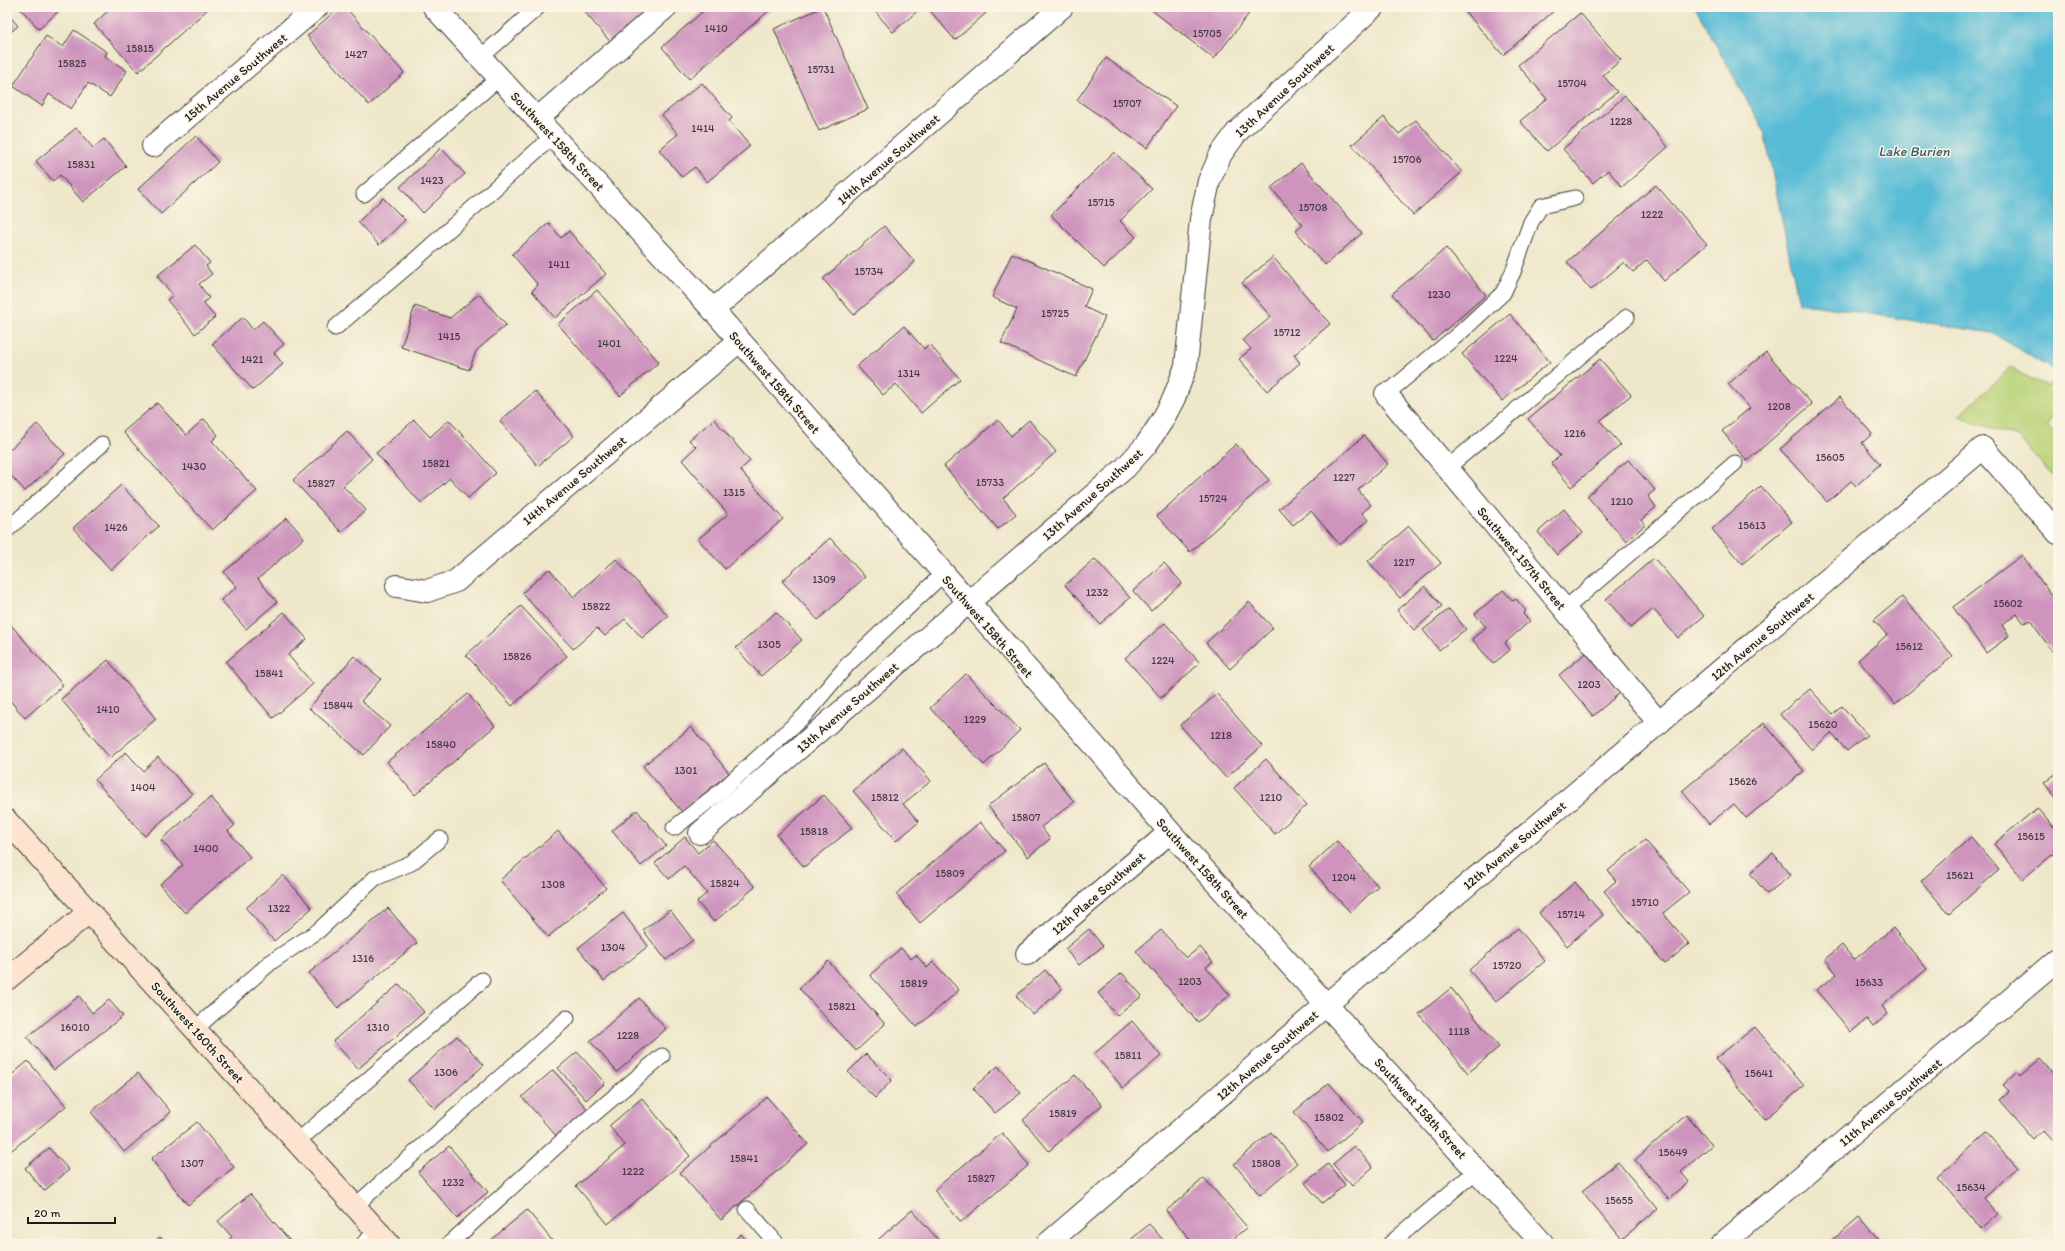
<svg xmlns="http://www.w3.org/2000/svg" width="2065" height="1251" viewBox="0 0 2065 1251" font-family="Itim,sans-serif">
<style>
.green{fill:#b9d378;stroke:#6a784a}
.water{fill:#57bbd5;stroke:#3a6c78}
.building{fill:#ce94bd}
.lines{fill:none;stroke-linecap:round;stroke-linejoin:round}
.lane-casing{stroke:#3c3a36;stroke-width:17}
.street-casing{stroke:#3c3a36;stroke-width:24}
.secondary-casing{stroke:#3c3a36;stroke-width:24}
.lane{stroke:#fff;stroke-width:15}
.street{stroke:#fff;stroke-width:22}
.secondary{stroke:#fde4d1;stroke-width:22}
.labels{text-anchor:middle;stroke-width:3;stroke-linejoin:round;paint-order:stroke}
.number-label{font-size:11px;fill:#483a44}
.street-label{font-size:13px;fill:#1c1c1c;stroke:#fcf5e5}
.water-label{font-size:14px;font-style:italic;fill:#345c66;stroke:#fcf5e5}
</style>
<rect width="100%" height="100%" fill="#fcf5e5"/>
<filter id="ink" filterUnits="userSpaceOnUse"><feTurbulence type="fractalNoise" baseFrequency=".025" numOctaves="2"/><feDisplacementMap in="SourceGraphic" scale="8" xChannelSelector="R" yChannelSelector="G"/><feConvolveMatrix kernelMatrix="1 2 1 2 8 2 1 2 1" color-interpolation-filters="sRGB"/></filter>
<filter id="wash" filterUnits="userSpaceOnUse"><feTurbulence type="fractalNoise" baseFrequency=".012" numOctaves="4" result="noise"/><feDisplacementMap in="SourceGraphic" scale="16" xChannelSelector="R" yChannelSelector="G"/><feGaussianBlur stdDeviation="0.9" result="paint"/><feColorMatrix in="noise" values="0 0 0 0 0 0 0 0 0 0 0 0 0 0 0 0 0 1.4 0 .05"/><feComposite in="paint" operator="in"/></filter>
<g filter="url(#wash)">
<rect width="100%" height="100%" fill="#eee7ca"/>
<path class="green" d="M2010,368l38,19 10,-15v36l-11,18 11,11v45l-39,-44 -60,-22z"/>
<path class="water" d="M1695,7h363v365l-66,-39 -193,-30 -35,-172z"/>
<g id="blocks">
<g class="building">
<path d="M19,7h44l-24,22z"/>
<path d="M112,7h94l2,2 -70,63 -44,-48z"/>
<path d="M339,7h6l59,66 -35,32 -62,-69z"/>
<path d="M585,7h73l-44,39 -32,-37z"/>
<path d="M708,7h61l2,2 -82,70 -27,-32z"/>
<path d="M823,7l45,102 -49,22 -45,-102z"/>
<path d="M871,7h51l-29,25z"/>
<path d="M927,7h66l-38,33z"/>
<path d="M1148,7h106l-40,52z"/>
<path d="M1461,7h93l2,2 -53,46z"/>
<path d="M7,13l11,13 -11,9z"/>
<path d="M1580,13l41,47 -18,15 14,17 -70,59 -27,-30 27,-22 -29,-34z"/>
<path d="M74,30l33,22 -2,4 22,15 -17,26 -22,-14 -17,26 -22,-15 -7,12 -29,-20 33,-50 17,11z"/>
<path d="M1106,58l70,48 -29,42 -70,-48z"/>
<path d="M702,83l30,35 -3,3 21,25 -43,36 -12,-15 -13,10 -23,-27 19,-16 -16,-19z"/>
<path d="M1625,96l43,51 -46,40 -14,-17 -15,13 -30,-34z"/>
<path d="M1384,117l15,17 17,-14 46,52 -49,43 -61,-70z"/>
<path d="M76,128l17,20 11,-9 22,27 -43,36 -23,-27 -7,6 -17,-20z"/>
<path d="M196,136l22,26 -57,52 -23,-25z"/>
<path d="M441,148l24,26 -42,39 -23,-26z"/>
<path d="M1114,152l38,37 -32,32 16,16 -32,31 -53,-53z"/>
<path d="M1301,163l61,70 -37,32 -29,-34 7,-6 -32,-37z"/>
<path d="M1656,185l51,59 -43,37 -17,-21 -14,12 -9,-10 -33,28 -24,-28z"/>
<path d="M383,198l22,22 -26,25 -21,-23z"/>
<path d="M549,223l12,15 8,-7 37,43 -51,44 -23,-27 6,-6 -26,-31z"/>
<path d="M884,226l31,36 -61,53 -31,-36z"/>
<path d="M195,245l15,18 -4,3 6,8 -13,10 10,14 -6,5 12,14 -20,17 -28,-34 6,-5 -16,-19z"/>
<path d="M1446,248l40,47 -53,46 -41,-47z"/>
<path d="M1012,253l80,36 -8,18 21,10 -29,60 -75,-34 16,-34 -25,-12z"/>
<path d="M1273,257l57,67 -36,31 6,8 -33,28 -28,-32 12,-10 -8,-9 28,-23 -29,-34z"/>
<path d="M597,290l62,72 -39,34 -62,-72z"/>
<path d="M479,294l27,31 -30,26 -7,19 -68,-23 14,-41 35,12z"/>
<path d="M1510,314l40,48 -48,39 -40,-47z"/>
<path d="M243,317l10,13 10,-9 21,23 -10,9 9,11 -30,26 -41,-46z"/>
<path d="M904,326l20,23 5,-5 31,35 -39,34 -25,-29 -13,11 -26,-29z"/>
<path d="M1766,352l46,52 -65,57 -25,-30 28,-23 -22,-24z"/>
<path d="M1600,359l31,36 -31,26 21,24 -50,42 -20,-24 9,-7 -32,-37z"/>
<path d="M535,391l39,45 -36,30 -38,-45z"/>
<path d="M1840,397l32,37 -10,9 18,21 -24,22 -5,-5 -24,21 -47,-53z"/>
<path d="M157,403l29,32 18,-16 14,16 -6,6 45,50 -45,39 -89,-98z"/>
<path d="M714,419l36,42 -10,9 43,49 -58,50 -27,-30 30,-25 -46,-54 14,-13 -7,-7z"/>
<path d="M414,420l16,17 19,-17 47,53 -28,25 -18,-20 -29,25 -45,-50z"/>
<path d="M998,420l13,16 18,-16 27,32 -53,46 13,16 -18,15 -54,-63z"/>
<path d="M37,424l28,30 -40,37 -18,-20v-19z"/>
<path d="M347,431l25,28 -29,27 23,24 -25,22 -48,-52z"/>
<path d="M1364,436l24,28 -30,26 13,15 -9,8 6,7 -28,25 -29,-34 -18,14 -14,-16z"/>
<path d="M1236,444l33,36 -79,72 -33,-36z"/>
<path d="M1628,460l27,30 -7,6 8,11 -15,13 4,5 -19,16 -39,-45z"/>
<path d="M121,485l38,41 -48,44 -38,-42z"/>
<path d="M1761,486l31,36 -50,42 -30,-35z"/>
<path d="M1564,509l19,24 -26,22 -19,-23z"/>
<path d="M287,518l17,20 -46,41 19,23 -31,27 -25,-29 16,-13 -13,-15z"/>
<path d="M1409,526l32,37 -41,35 -32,-37z"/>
<path d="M830,538l35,39 -47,43 -36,-39z"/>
<path d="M2022,555l32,44 4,-3v51l-6,4 -22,-31 -6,3 -7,-9 -15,11 7,11 -23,17 -33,-46z"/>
<path d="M1654,558l50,58 -26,22 -25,-29 -22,19 -25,-29z"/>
<path d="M616,559l52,57 -26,22 -17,-19 -20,17 -8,-8 -24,21 -51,-56 27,-24 25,28z"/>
<path d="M1095,559l35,39 -30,26 -35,-39z"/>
<path d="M1164,563l18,20 -31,28 -18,-20z"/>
<path d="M1425,586l17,20 -28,24 -17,-20z"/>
<path d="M1503,590l10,11 3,-2 10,12 -3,3 7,7 -25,22 5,7 -17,14 -21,-25 14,-12 -11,-13z"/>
<path d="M1902,597l51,59 -58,48 -37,-44 29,-25 -13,-15z"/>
<path d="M1249,602l24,26 -43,41 -24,-26z"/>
<path d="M521,606l46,50 -55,50 -46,-51z"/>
<path d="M1449,609l17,20 -27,21 -16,-20z"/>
<path d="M284,612l23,27 -19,16 25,29 -40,34 -47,-56z"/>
<path d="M776,612l26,28 -41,36 -25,-28z"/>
<path d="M1165,623l35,40 -39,35 -36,-40z"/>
<path d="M11,625l52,60 -38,33 -18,-21v-68z"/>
<path d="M1586,653l34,40 -27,23 -34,-41z"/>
<path d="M354,656l27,23 -20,22 29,25 -26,29 -55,-47z"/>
<path d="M108,660l48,59 -46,39 -49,-59z"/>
<path d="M966,674l54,56 -36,35 -54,-57z"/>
<path d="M1810,689l23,25 9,-8 25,29 -20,16 -16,-18 -19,17 -32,-36z"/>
<path d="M468,694l27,32 -80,69 -28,-33z"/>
<path d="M1217,694l45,52 -36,32 -46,-53z"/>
<path d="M1764,723l40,48 -58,47 -12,-14 -25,20 -27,-33z"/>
<path d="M691,727l38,46 -47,39 -39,-46z"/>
<path d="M902,748l29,33 -28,23 16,18 -23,19 -43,-50z"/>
<path d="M126,752l17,19 15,-14 34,37 -47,42 -50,-56z"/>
<path d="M1266,759l41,46 -32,29 -41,-46z"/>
<path d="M1044,763l30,39 -33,25 9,12 -22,18 -40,-51z"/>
<path d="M2058,772v28l-14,-17z"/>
<path d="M824,795l28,33 -48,39 -27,-32z"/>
<path d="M211,797l24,28 -7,6 22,26 -65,56 -25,-29 23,-19 -22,-25z"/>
<path d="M2037,808l17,20 4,-3v25l-35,29 -29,-35z"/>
<path d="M637,810l29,36 -25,20 -29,-35z"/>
<path d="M980,822l25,29 -85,72 -24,-29z"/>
<path d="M558,831l48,57 -58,49 -48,-57z"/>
<path d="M685,837l13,16 15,-13 42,47 -41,35 -17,-20 10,-9 -23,-27 -15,13 -14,-16z"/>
<path d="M1971,837l28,33 -50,44 -28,-33z"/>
<path d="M1645,840l44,52 -26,21 26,31 -24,20 -61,-73 12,-10 -8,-10z"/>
<path d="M1337,841l41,45 -28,26 -41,-45z"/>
<path d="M1773,853l18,22 -24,19 -17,-21z"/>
<path d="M283,875l29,33 -38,33 -28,-33z"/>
<path d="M1575,882l28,33 -36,31 -28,-33z"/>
<path d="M388,908l29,35 -79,65 -29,-35z"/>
<path d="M670,910l23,30 -27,20 -23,-30z"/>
<path d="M623,913l25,33 -44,35 -26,-33z"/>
<path d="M1518,928l27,33 -49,41 -27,-32z"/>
<path d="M1893,928l34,41 -45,37 6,8 -15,13 -6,-8 -16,13 -35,-42 21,-16 -12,-15 17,-14 12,15z"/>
<path d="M1089,929l14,17 -24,19 -14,-16z"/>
<path d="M1161,930l25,28 14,-11 13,15 -7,5 24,28 -32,27 -62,-71z"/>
<path d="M901,948l10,11 5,-4 11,13 6,-6 26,28 -42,37 -47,-52z"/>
<path d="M828,961l57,63 -29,27 -57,-63z"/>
<path d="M1045,970l17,19 -29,26 -17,-19z"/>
<path d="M1122,973l20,23 -25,20 -19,-23z"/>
<path d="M399,984l25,28 -66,57 -25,-28z"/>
<path d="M1451,988l48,59 -31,26 -49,-59z"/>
<path d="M79,996l13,17 17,-13 14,16 -69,54 -27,-33z"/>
<path d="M639,998l27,31 -49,43 -27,-31z"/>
<path d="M1132,1021l29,35 -38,32 -29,-34z"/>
<path d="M1755,1027l49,59 -39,33 -50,-60z"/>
<path d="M457,1036l27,29 -49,44 -27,-29z"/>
<path d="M577,1052l28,31 -19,17 -28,-32z"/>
<path d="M866,1054l26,26 -17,18 -27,-26z"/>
<path d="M2041,1058l17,19v68l-1,1 -14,-15 -9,9 -35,-40 10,-9 -6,-6 14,-13 3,4z"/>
<path d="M28,1061l38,45 -59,48v-75z"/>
<path d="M998,1066l23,27 -26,20 -22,-25z"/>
<path d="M553,1070l36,41 -31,27 -36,-41z"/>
<path d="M138,1073l33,39 -47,40 -33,-40z"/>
<path d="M1075,1075l27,30 -53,46 -26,-31z"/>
<path d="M1329,1083l34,39 -35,30 -34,-40z"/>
<path d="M767,1097l41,47 -87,76 -41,-47z"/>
<path d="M642,1098l48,58 -82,68 -32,-38 49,-41 -16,-19z"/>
<path d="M1686,1115l26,30 -31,27 8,10 -20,17 -34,-39z"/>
<path d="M197,1122l37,45 -46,38 -37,-46z"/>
<path d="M1271,1132l26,31 -37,32 -26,-31z"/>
<path d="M1002,1133l27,32 -68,57 -27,-32z"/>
<path d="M1987,1133l30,35 -33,30 15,17 -17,15 -45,-53z"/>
<path d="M449,1146l39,46 -31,26 -39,-46z"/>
<path d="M1354,1146l19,21 -21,19 -19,-22z"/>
<path d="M49,1148l20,22 -25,21 -19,-23z"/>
<path d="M1618,1162l39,47 -35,30 -40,-48z"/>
<path d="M1328,1164l17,21 -23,18 -17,-20z"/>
<path d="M1204,1178l43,49 -20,17h-33l-28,-33z"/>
<path d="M250,1194l40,47 -3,3h-64l9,-7 -14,-16z"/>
<path d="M527,1210l28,34h-69z"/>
<path d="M912,1210l30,34h-69z"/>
<path d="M1859,1217l24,27h-55z"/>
<path d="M1149,1224l18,20h-41z"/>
<path d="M741,1234l9,10h-20z"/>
<path d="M160,1237l6,7h-14z"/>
</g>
</g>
</g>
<g filter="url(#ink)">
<use href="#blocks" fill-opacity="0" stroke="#3c3a36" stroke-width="1"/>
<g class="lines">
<defs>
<g id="lane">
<path d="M481,57l57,-50"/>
<path d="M364,194l135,-116"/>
<path d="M335,328l80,-68 138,-124"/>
<path d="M1386,394l75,-62 42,-39 10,-21 18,-50 10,-16 34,-8"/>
<path d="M1447,468l180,-151"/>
<path d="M7,530l95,-86"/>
<path d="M1565,609l170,-146"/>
<path d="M674,828l47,-37 83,-75 45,-53 94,-89"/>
<path d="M195,1029l76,-67 47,-31 57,-53 36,-15 29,-24"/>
<path d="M297,1142l185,-162"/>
<path d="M355,1206l212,-188"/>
<path d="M747,1209l30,35"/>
<path d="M449,1244l111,-101 102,-87"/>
<path d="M1390,1244l86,-73"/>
</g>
<g id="street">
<path d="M434,7l279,303 457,522 373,412"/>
<path d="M537,119l129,-112"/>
<path d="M153,146l164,-139"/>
<path d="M713,310l349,-303"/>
<path d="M1386,394l273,329"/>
<path d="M397,586l30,5 29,-10 283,-240"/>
<path d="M700,833l425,-365 21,-23 16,-24 12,-23 12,-32 15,-147 8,-38 12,-27 16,-22 136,-125"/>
<path d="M1027,954l143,-122"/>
<path d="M368,1244l12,-10"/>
<path d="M1047,1244l280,-240 656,-556 75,85"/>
<path d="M1722,1244l336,-285"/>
</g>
<g id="secondary">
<path d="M7,821l382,423"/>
<path d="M7,979l82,-67"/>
</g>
</defs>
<use href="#lane" class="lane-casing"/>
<use href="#street" class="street-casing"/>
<use href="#secondary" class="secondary-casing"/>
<use href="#lane" class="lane"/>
<use href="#street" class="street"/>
<use href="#secondary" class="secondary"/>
</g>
</g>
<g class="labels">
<g class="number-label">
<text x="716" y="32">1410</text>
<text x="1207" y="37">15705</text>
<text x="140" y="52">15815</text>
<text x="356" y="58">1427</text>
<text x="72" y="67">15825</text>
<text x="821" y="73">15731</text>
<text x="1572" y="87">15704</text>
<text x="1127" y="107">15707</text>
<text x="1621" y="125">1228</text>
<text x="703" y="132">1414</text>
<text x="1407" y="163">15706</text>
<text x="81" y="168">15831</text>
<text x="432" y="184">1423</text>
<text x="1101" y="206">15715</text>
<text x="1313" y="211">15708</text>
<text x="1652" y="218">1222</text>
<text x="559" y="268">1411</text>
<text x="869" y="275">15734</text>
<text x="1439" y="298">1230</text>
<text x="1055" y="317">15725</text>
<text x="1287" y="336">15712</text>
<text x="449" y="340">1415</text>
<text x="609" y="347">1401</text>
<text x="1506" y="362">1224</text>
<text x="252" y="363">1421</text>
<text x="909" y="377">1314</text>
<text x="1779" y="410">1208</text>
<text x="1575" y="437">1216</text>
<text x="1830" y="461">15605</text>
<text x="436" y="467">15821</text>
<text x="194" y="470">1430</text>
<text x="1344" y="481">1227</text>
<text x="990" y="486">15733</text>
<text x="321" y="487">15827</text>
<text x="734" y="496">1315</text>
<text x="1213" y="502">15724</text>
<text x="1622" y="505">1210</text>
<text x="1752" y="529">15613</text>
<text x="116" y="531">1426</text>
<text x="1404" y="566">1217</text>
<text x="824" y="583">1309</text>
<text x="1097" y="596">1232</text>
<text x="2008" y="607">15602</text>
<text x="596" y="610">15822</text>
<text x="769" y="648">1305</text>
<text x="1909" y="650">15612</text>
<text x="517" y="660">15826</text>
<text x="1163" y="664">1224</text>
<text x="269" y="677">15841</text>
<text x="1589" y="688">1203</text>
<text x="338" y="709">15844</text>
<text x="108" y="713">1410</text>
<text x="975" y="723">1229</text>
<text x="1823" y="728">15620</text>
<text x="1221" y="739">1218</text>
<text x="441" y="748">15840</text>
<text x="686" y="774">1301</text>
<text x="1743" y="785">15626</text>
<text x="143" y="791">1404</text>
<text x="885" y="801">15812</text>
<text x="1271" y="801">1210</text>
<text x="1026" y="821">15807</text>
<text x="814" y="835">15818</text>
<text x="2031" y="840">15615</text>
<text x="206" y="852">1400</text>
<text x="950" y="877">15809</text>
<text x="1960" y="879">15621</text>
<text x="1344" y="881">1204</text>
<text x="725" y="887">15824</text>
<text x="553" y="888">1308</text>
<text x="1645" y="906">15710</text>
<text x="279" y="912">1322</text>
<text x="1571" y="918">15714</text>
<text x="613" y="951">1304</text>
<text x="363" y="962">1316</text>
<text x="1507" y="969">15720</text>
<text x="1190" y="985">1203</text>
<text x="1869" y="986">15633</text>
<text x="914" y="987">15819</text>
<text x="842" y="1010">15821</text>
<text x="75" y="1031">16010</text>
<text x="378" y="1031">1310</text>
<text x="1459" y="1035">1118</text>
<text x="628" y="1039">1228</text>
<text x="1128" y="1059">15811</text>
<text x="446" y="1076">1306</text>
<text x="1759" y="1077">15641</text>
<text x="1063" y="1117">15819</text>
<text x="1329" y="1121">15802</text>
<text x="1673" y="1156">15649</text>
<text x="744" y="1162">15841</text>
<text x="192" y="1167">1307</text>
<text x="1266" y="1167">15808</text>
<text x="633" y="1175">1222</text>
<text x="981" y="1182">15827</text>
<text x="453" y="1186">1232</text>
<text x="1971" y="1191">15634</text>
<text x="1619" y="1204">15655</text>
</g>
<g class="street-label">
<text transform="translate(235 77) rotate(-40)" y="5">15th Avenue Southwest</text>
<text transform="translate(1284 90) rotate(-43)" y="5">13th Avenue Southwest</text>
<text transform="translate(558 141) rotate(47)" y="5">Southwest 158th Street</text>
<text transform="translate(888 159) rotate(-41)" y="5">14th Avenue Southwest</text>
<text transform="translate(775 382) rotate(49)" y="5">Southwest 158th Street</text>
<text transform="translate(574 480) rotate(-40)" y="5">14th Avenue Southwest</text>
<text transform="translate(1092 494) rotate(-42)" y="5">13th Avenue Southwest</text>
<text transform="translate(1522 558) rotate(50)" y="5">Southwest 157th Street</text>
<text transform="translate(988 626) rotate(49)" y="5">Southwest 158th Street</text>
<text transform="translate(1762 636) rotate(-40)" y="5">12th Avenue Southwest</text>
<text transform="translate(847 707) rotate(-41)" y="5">13th Avenue Southwest</text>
<text transform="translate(1514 845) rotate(-40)" y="5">12th Avenue Southwest</text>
<text transform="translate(1203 868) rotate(48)" y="5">Southwest 158th Street</text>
<text transform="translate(1098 893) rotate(-41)" y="5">12th Place Southwest</text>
<text transform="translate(198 1032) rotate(48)" y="5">Southwest 160th Street</text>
<text transform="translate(1267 1055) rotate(-41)" y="5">12th Avenue Southwest</text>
<text transform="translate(1890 1102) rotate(-40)" y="5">11th Avenue Southwest</text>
<text transform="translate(1421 1108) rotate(48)" y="5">Southwest 158th Street</text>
</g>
<g class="water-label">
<text x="1914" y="156">Lake Burien</text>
</g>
</g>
<rect width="2065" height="1251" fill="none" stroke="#fcf5e5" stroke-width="24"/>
<path d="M28 1217v6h87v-6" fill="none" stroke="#1c1c1c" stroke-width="2"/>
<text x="34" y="1217" font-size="12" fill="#1c1c1c" stroke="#fcf5e5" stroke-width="3" paint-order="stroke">20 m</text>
</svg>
